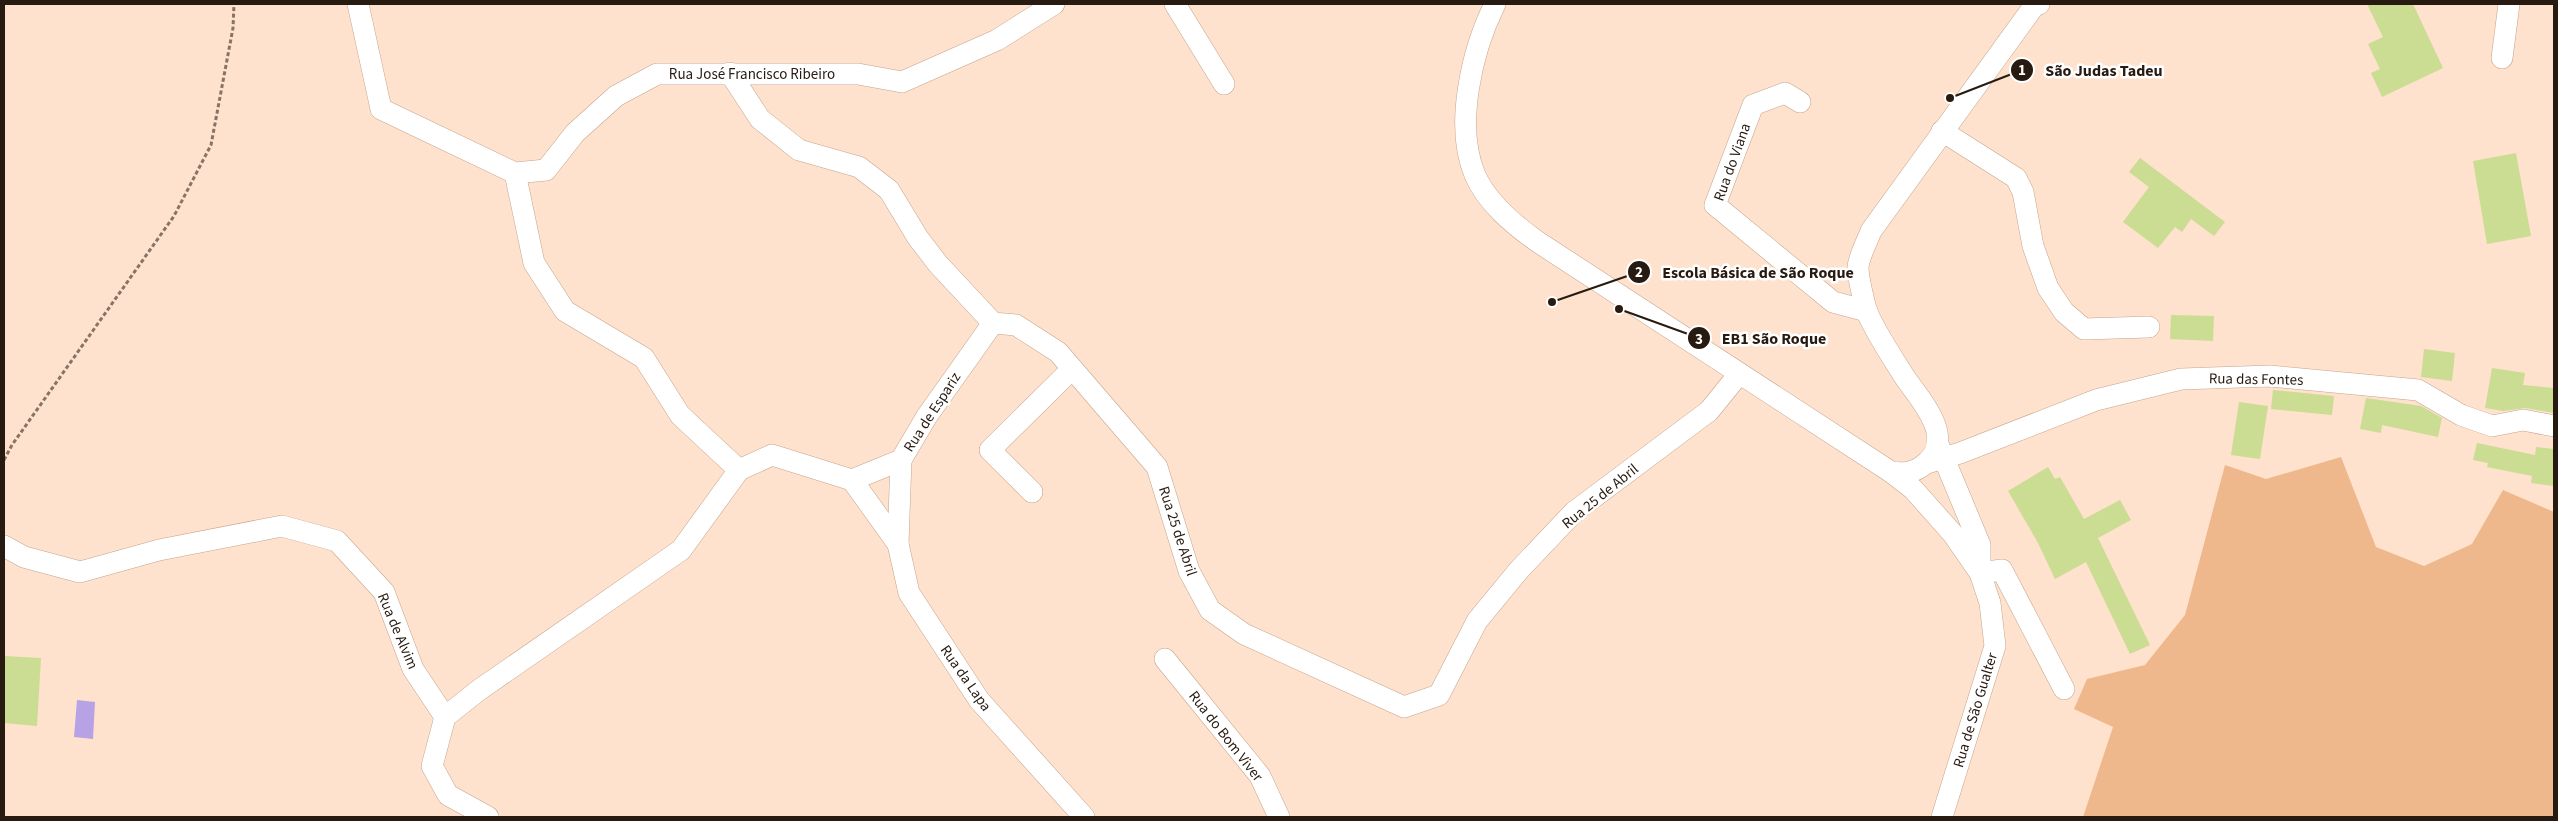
<svg xmlns="http://www.w3.org/2000/svg" width="2558" height="821" viewBox="0 0 2558 821" font-family="'Source Sans 3',sans-serif">
<style>
.green{fill:#efb78c}
.water{fill:#b7a2e5}
.building{fill:#cbdc93}
.lines{fill:none;stroke-linecap:round;stroke-linejoin:round}
.minor-casing{stroke:#c5a48b;stroke-width:22}
.path{stroke:#887466;stroke-width:3;stroke-dasharray:4 2.5;stroke-linecap:butt}
.minor{stroke:#fff;stroke-width:21}
.labels{text-anchor:middle;stroke-width:5;stroke-linejoin:round;paint-order:stroke}
.street-label{font-size:15px;fill:#271a11;stroke:#fff}
.leader{fill:none;stroke:#271a11;stroke-width:2}
.callout-dot{fill:#271a11;stroke:#fff;stroke-width:2}
.mark-label{font-size:15px;text-anchor:middle;font-weight:bold;fill:#fff}
.callout-label{font-size:16px;text-anchor:middle;font-weight:bold;fill:#271a11;stroke:#fff;stroke-width:5;stroke-linejoin:round;paint-order:stroke}
</style>
<rect width="100%" height="100%" fill="#fee2cd"/>
<path class="green" d="M2341,457l35,90 48,19 48,-22 31,-54 51,22v305h-471l30,-90 -39,-18 13,-30 58,-14 40,-50 40,-150 41,14z"/>
<path class="water" d="M77,700l18,2 -2,37 -19,-2z"/>
<g class="building">
<path d="M2367,4h46l30,64 -61,29 -11,-24 9,-4 -12,-25 15,-7z"/>
<path d="M2516,153l15,83 -44,8 -14,-83z"/>
<path d="M2140,158l85,64 -11,14 -23,-17 -9,13 -7,-5 -17,21 -35,-26 26,-35 -20,-15z"/>
<path d="M2171,315l43,1 -1,25 -43,-2z"/>
<path d="M2424,349l31,4 -3,28 -31,-4z"/>
<path d="M2492,368l33,5 -2,12 31,3v25l-29,-5 -22,3 -18,-3z"/>
<path d="M2273,390l61,6 -2,19 -61,-6z"/>
<path d="M2366,398l55,8 21,12 -4,19 -56,-12 -1,8 -21,-4z"/>
<path d="M2239,402l29,4 -8,53 -29,-4z"/>
<path d="M2477,443l58,12 1,-8 18,2v37l-23,-3 1,-7 -45,-9 1,-4 -15,-3z"/>
<path d="M2048,467l7,12 5,-2 24,42 36,-19 11,20 -33,18 52,107 -20,9 -44,-92 -31,17 -17,-36 -30,-52z"/>
<path d="M4,656l37,2 -4,68 -33,-3z"/>
</g>
<g class="lines">
<defs>
<g id="minor">
<path d="M358,4l23,105 134,64 31,-3 29,-37 41,-37 41,-22h201l44,8 95,-42 57,-36"/>
<path d="M1175,4l49,80"/>
<path d="M1495,4c-23,46 -41,122 -20,171 12,28 39,50 63,67l353,230c13,2 24,1 35,-9 32,-27 -10,-67 -24,-90 -10,-16 -31,-48 -36,-64 -3,-12 -8,-30 -8,-42 1,-11 9,-25 13,-36l163,-225 5,-2"/>
<path d="M2502,58l7,-54"/>
<path d="M730,73l30,46 39,31 60,17 30,23 29,48 20,26 55,59 23,2 42,27 99,115 32,104 21,39 34,24 160,73 35,-12 38,-74 42,-51 55,-58 135,-101 30,-37"/>
<path d="M1800,102l-15,-9 -32,12 -38,100 118,97 34,9"/>
<path d="M1942,131l74,47 7,14 10,54 15,42 16,24 20,17 65,-2"/>
<path d="M515,173l19,90 31,48 79,47 36,57 59,55"/>
<path d="M1938,444l42,101v28"/>
<path d="M901,460l-3,84 11,49 70,107 105,117"/>
<path d="M1927,463l33,-10 136,-53 85,-21 89,-3 148,14 43,25 31,11 31,-6 31,6"/>
<path d="M1891,472l22,17 40,45 27,39 10,30 5,43 -53,171"/>
<path d="M852,480l46,64"/>
<path d="M1032,492l-42,-42 82,-81"/>
<path d="M4,546l20,11 56,15 79,-22 123,-24 55,15 47,51 29,77 32,48 34,-27 202,-140 58,-80 33,-15 80,25 49,-20 26,-44 66,-93"/>
<path d="M1980,573l22,-3 62,119"/>
<path d="M1165,659l95,117 19,41"/>
<path d="M445,717l-13,49 16,29 40,22"/>
</g>
</defs>
<use href="#minor" class="minor-casing"/>
<path class="path" d="M4,460l8,-15 162,-229 37,-71 22,-117 1,-24"/>
<use href="#minor" class="minor"/>
</g>
<g class="labels">
<g class="street-label">
<text x="752" y="79">Rua José Francisco Ribeiro</text>
<text transform="translate(1732 162) rotate(-70)" y="5">Rua do Viana</text>
<text transform="translate(2256 379) rotate(1)" y="5">Rua das Fontes</text>
<text transform="translate(932 412) rotate(-57)" y="5">Rua de Espariz</text>
<text transform="translate(1600 496) rotate(-39)" y="5">Rua 25 de Abril</text>
<text transform="translate(1178 531) rotate(72)" y="5">Rua 25 de Abril</text>
<text transform="translate(398 631) rotate(67)" y="5">Rua de Alvim</text>
<text transform="translate(966 678) rotate(55)" y="5">Rua da Lapa</text>
<text transform="translate(1975 710) rotate(-73)" y="5">Rua de São Gualter</text>
<text transform="translate(1226 736) rotate(52)" y="5">Rua do Bom Viver</text>
</g>
</g>
<path class="leader" d="M1950 98L2022 70M1552 302L1639 272M1619 309L1699 338"/>
<g class="callout-dot">
<circle cx="1950" cy="98" r="5"/>
<circle cx="1552" cy="302" r="5"/>
<circle cx="1619" cy="309" r="5"/>
<circle cx="2022" cy="70" r="12"/>
<circle cx="1639" cy="272" r="12"/>
<circle cx="1699" cy="338" r="12"/>
</g>
<g class="mark-label">
<text x="2022" y="75">1</text>
<text x="1639" y="277">2</text>
<text x="1699" y="344">3</text>
</g>
<g class="callout-label">
<text x="2104" y="76">São Judas Tadeu</text>
<text x="1758" y="278">Escola Básica de São Roque</text>
<text x="1774" y="344">EB1 São Roque</text>
</g>
<rect width="2558" height="821" fill="none" stroke="#271a11" stroke-width="10"/>
</svg>
